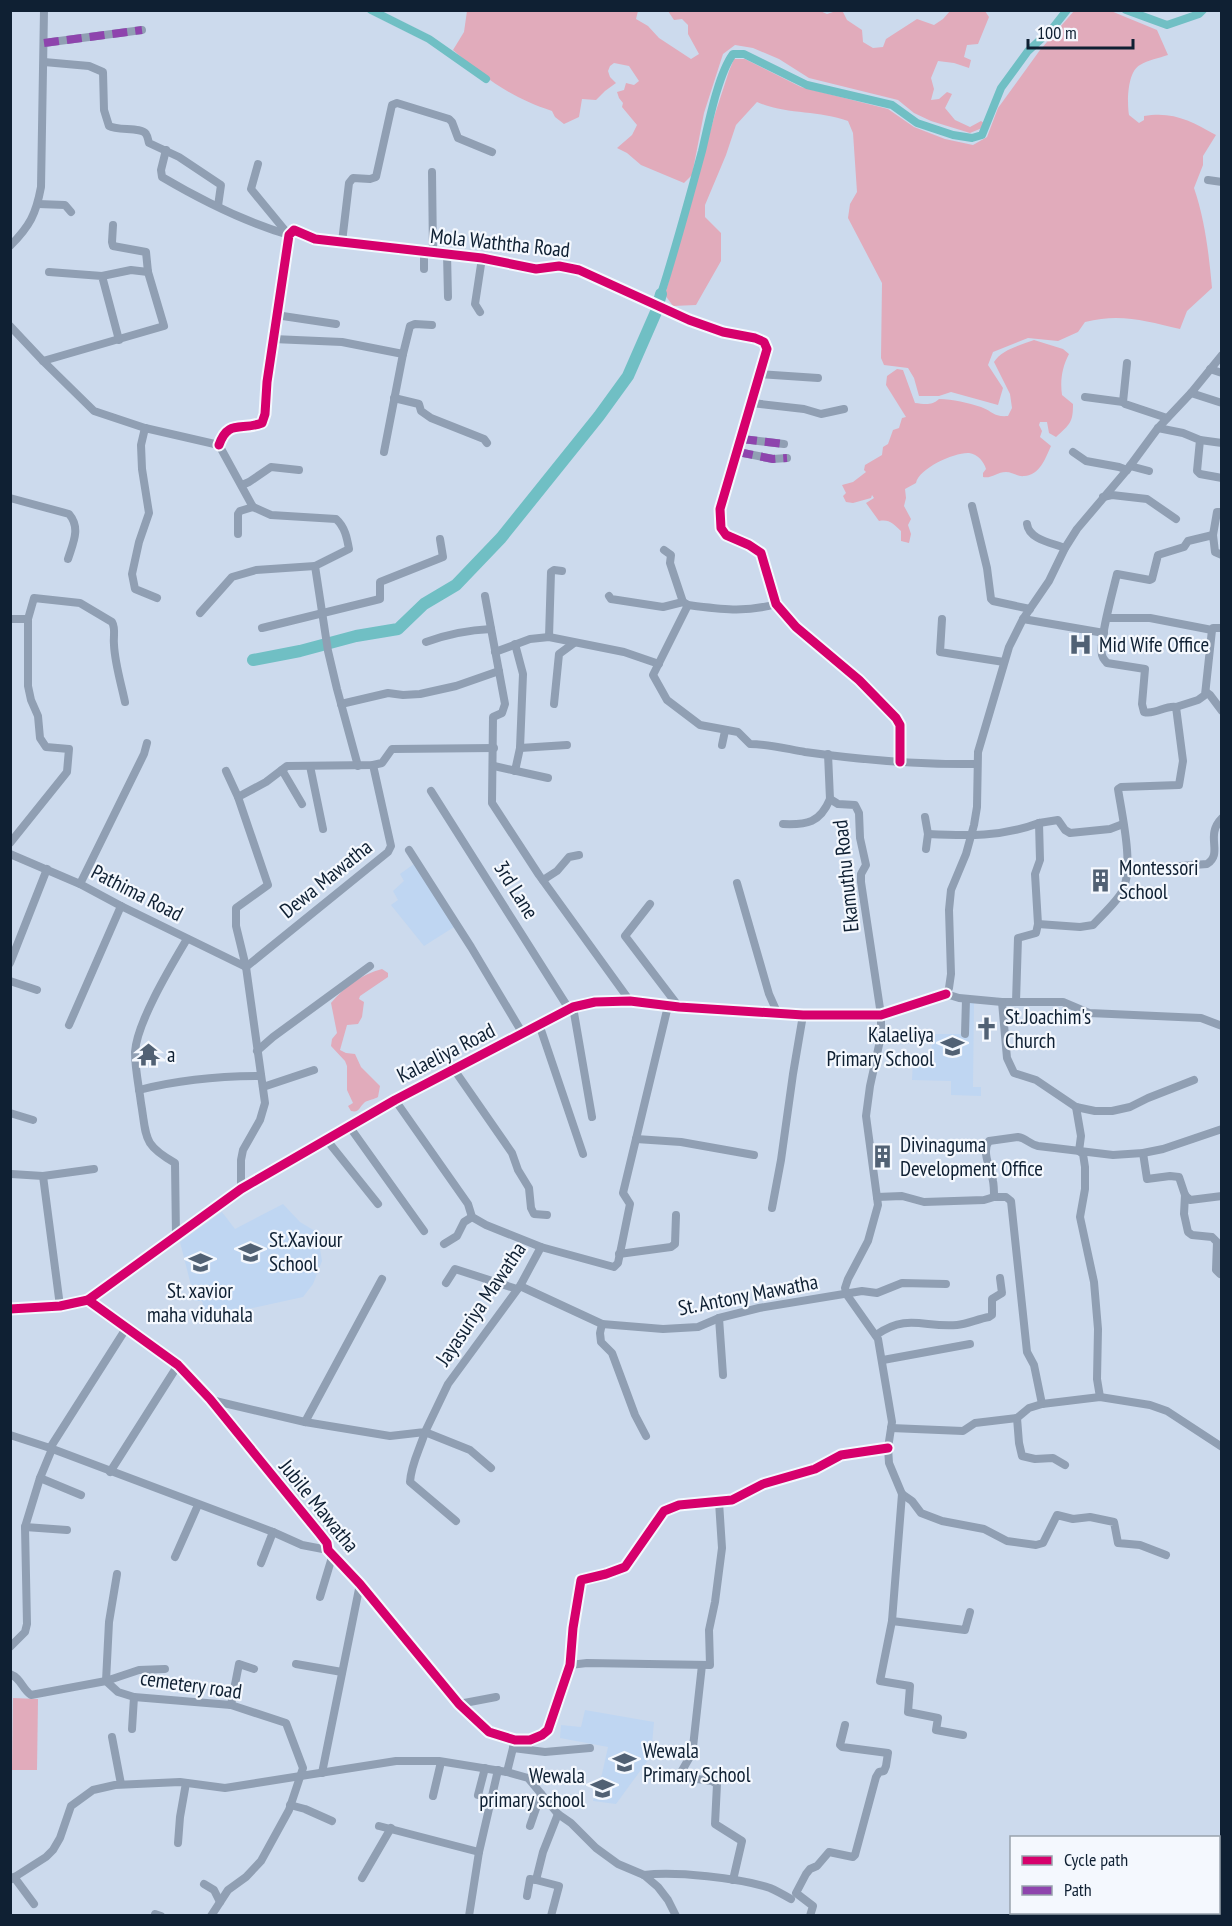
<svg xmlns="http://www.w3.org/2000/svg" width="1232" height="1926" viewBox="0 0 1232 1926" font-family="'PT Sans Narrow',sans-serif">
<style>
.built{fill:#bfd6f2}
.green{fill:#e1abbb}
.lines{fill:none;stroke-linecap:round;stroke-linejoin:round}
.canal{stroke:#70bfc4;stroke-width:8}
.river{stroke:#70bfc4;stroke-width:12}
.minor{stroke:#909fb3;stroke-width:8}
.quiet{stroke:#8e44ad;stroke-width:8;stroke-dasharray:15 8;stroke-linecap:butt}
.cycleway-casing{stroke:#f4f8fe;stroke-width:13}
.cycleway{stroke:#d6006c;stroke-width:9}
.labels{text-anchor:middle;stroke-width:4.5;stroke-linejoin:round;paint-order:stroke}
.street-label{font-size:21px;fill:#0f2033;stroke:#f4f8fe}
.poi-label{font-size:21px;fill:#0f2033;stroke:#f4f8fe;text-anchor:start}
</style>
<rect width="100%" height="100%" fill="#ccdaed"/>
<g class="built">
<path d="M414,864l40,63 -30,19 -33,-41 7,-5 -5,-9 11,-10 -4,-7z"/>
<path d="M963,1003h11l-1,84h8v9l-30,-1v-14l-39,-1 1,-19h18l1,-27h31z"/>
<path d="M283,1204l17,18 15,9 4,12 3,18 -9,23 -10,13 -96,21 -5,-17h-7l-15,-59 42,-30 13,17z"/>
<path d="M585,1710l69,12 -3,34 -35,48 -23,-3 9,-27 6,-27 -48,-9 1,-13 20,2z"/>
</g>
<g class="green">
<path d="M818,10l9,4 6,-2h10l4,8 15,10 1,12 10,6 10,-1 3,-8 31,-20 17,6 9,-6 7,-8h35l4,6 -11,27 -11,1 -3,12 7,3 -2,8 -15,-5 -16,-2 -7,17 3,11 -3,11 8,-1 8,-7 5,2 -7,14 10,12 15,7 11,-6 3,2 -2,5 -12,5 -39,-12 -17,-8 -16,-13 -89,-22 -30,-19 -26,-11 -18,-3 -12,9 -19,59 -12,62 -8,8 -43,-18 -14,-12 -10,-5 15,-13 5,-10 -15,-18 1,-4 -4,-5 -2,-6 7,-2 2,-7 8,2 5,-4 -10,-15 -15,-3 -4,3 -2,5 2,6 6,6 -11,8 -9,9 -14,-1 -3,18 -15,7 -9,-7 -3,-6c-41,-13 -67,-33 -99,-61l11,-18 3,-21h171l-2,8 12,7 11,12 32,21 8,-5 -11,-20v-9l-6,-6 -8,1 -6,-9z"/>
<path d="M1074,11h37l46,19 11,25c-9,3 -20,5 -28,10 -13,7 -13,38 -11,50l10,8 5,-3v-4c29,-5 47,5 72,19l-13,21v9l-9,23c11,32 15,67 18,100l-25,23 -7,18c-35,-8 -59,-16 -95,-7l-7,10 -20,9 -30,-3 -35,14 -5,13 15,23 -5,17 -47,-13 -12,4h-20l-5,-18 -6,-10 -24,-3 -3,-7 1,-75 -34,-65 2,-14 7,-12 -4,-59 -5,-12c-30,-11 -62,-6 -91,-19l-21,23 -10,30 -21,50v12l16,16v28l-25,44 -23,1 -8,-11 50,-181 14,-43 5,-12h11l56,28 87,22 26,18 31,12 28,6 14,-8 11,-29 42,-58z"/>
<path d="M1034,340l29,9 6,5c-7,13 -9,27 -7,41l11,9c0,19 -3,20 -17,33l-7,-4 -2,-11h-7l-1,3 3,6 -2,6 11,9c-6,13 -11,29 -27,30 -6,1 -12,-4 -18,-4 -9,0 -15,7 -23,5v-4l3,-4c-2,-7 -8,-15 -17,-16 -14,-1 -50,15 -53,30l-11,6 1,9 -2,8 7,13 -3,6 3,9 -2,9 -8,-2v-10c-8,-7 -11,-12 -22,-10l-13,-18 8,-5 -2,-3 -1,3 -18,5 -7,-1 -3,-6 3,-3 -4,-8 11,-3 13,-10 -2,-2 1,-5 17,-10 1,-8 5,-3 5,-14 6,-2 3,-10 4,-1 -20,-32 1,-9 10,-7 6,1 12,33c9,1 17,3 24,-4 14,0 29,4 42,8 13,5 12,10 27,9l4,-8 -2,-14 -16,-32c8,-13 27,-17 40,-22z"/>
<path d="M382,969l6,4v4l-28,19 -1,3 5,3 -2,15 -4,7 -11,1 -7,25 6,3 9,1 6,13 19,19 -2,11c-3,2 -9,3 -13,5 -6,5 -5,11 -14,9l-3,-5 5,-3 -6,-13v-24l-2,-5 -14,-15 1,-7 5,-6 -6,-30c13,-16 31,-29 51,-34z"/>
<path d="M13,1698l25,1 -1,71h-25z"/>
</g>
<g class="lines">
<g class="canal">
<path d="M371,10l58,29 57,40"/>
<path d="M1126,10l41,15 32,-11 4,-4"/>
<path d="M661,294c15,-47 28,-95 41,-143 6,-25 16,-77 31,-97h11l63,31 85,20 25,18 36,12 19,3 10,-3 19,-47 27,-37 24,-22 15,-19"/>
</g>
<path class="river" d="M253,660l47,-9 56,-15 42,-7 26,-25 32,-19 45,-47 98,-122 29,-40 28,-64 5,-18"/>
<g class="minor">
<path d="M44,43l98,-13"/>
<path d="M44,62l45,4 14,6 1,38 5,16c9,5 33,1 37,8 2,3 2,6 3,9l30,14 42,28 -3,21"/>
<path d="M166,150l-5,20 1,7c39,23 83,45 127,58"/>
<path d="M258,164l-7,25 37,45"/>
<path d="M432,172l1,81"/>
<path d="M1208,180l14,2"/>
<path d="M38,204l27,1 6,7"/>
<path d="M342,242l7,-59 4,-5 17,1 6,-2 16,-72 5,-2 52,16 3,3 6,16 34,14"/>
<path d="M10,246c20,-20 26,-32 31,-59l3,-177"/>
<path d="M447,254l1,43"/>
<path d="M424,269v-17"/>
<path d="M49,272l53,4 17,64"/>
<path d="M102,276l29,-6 17,2"/>
<path d="M480,312l-5,-8 7,-46"/>
<path d="M276,315l60,9"/>
<path d="M10,326l33,35 51,50 51,17 74,17 34,62 18,8 65,4c9,8 11,19 13,30l-34,17 13,85 9,38 21,77"/>
<path d="M273,339l69,3 61,12 -19,98"/>
<path d="M403,354l7,-28 5,-2 17,1"/>
<path d="M43,361l121,-35 -16,-54 -2,-20 -33,-6 -1,-4 1,-17"/>
<path d="M1127,363l-4,39 2,2 42,14"/>
<path d="M1210,369l12,4"/>
<path d="M759,374l59,4"/>
<path d="M1191,393l31,10"/>
<path d="M1085,397l38,5"/>
<path d="M394,398l25,6 2,7 10,7 53,21 3,4"/>
<path d="M752,403l52,6 17,5 23,-5"/>
<path d="M145,428l-4,17 1,24 7,44 -10,29 -7,32 3,15 22,9"/>
<path d="M1158,428l25,5 17,7 -3,31 3,3 22,4"/>
<path d="M742,439l42,5"/>
<path d="M1200,440l22,3"/>
<path d="M219,445c9,-26 22,-14 43,-22l3,-9 2,-32 22,-147 5,-5 21,9 167,19 54,11 23,-3 20,4 110,50 34,12 32,6 9,4 3,7 -47,160 1,19 5,7 23,10 12,8 15,51 20,23 63,53 37,38 4,7v37"/>
<path d="M738,452l35,7 14,-1"/>
<path d="M1073,452l13,9 33,6 8,3"/>
<path d="M1130,466l19,5"/>
<path d="M242,485l7,-3 22,-15 28,3"/>
<path d="M1103,497l9,-2 35,4 29,20"/>
<path d="M10,498l59,16c12,14 4,29 -1,45"/>
<path d="M972,506l15,62 4,31 2,2 37,8"/>
<path d="M1027,524c2,16 26,19 38,24"/>
<path d="M238,534v-20l2,-3 13,-4"/>
<path d="M1213,535l4,-23h5"/>
<path d="M664,550l7,5 -1,8 13,39 5,3c30,4 58,8 88,-1"/>
<path d="M485,596l20,108 -3,9 -9,4 -1,86 47,72 91,126"/>
<path d="M609,596l2,3 52,8 20,-5"/>
<path d="M688,605l-35,70 14,25 33,25 38,7 12,12c19,0 37,5 55,8 58,8 115,13 172,12"/>
<path d="M200,613l32,-36 24,-7 59,-4"/>
<path d="M1107,618h43l62,12"/>
<path d="M10,619h18v67l3,14 7,16 2,22 6,9 23,2 -2,23 -57,71"/>
<path d="M28,619l6,-21 46,5 32,19c4,7 1,14 2,23 1,19 7,38 11,57"/>
<path d="M942,619l-2,33 64,10"/>
<path d="M1023,619l81,14"/>
<path d="M262,628l118,-29v-17l63,-25 -3,-18"/>
<path d="M549,637l2,-65 3,-2 8,1"/>
<path d="M426,642c22,-8 42,-12 65,-13"/>
<path d="M515,644l8,30 -3,74 -5,23"/>
<path d="M495,652l35,-13 19,-2 75,15 35,12"/>
<path d="M1206,692l4,3 12,16"/>
<path d="M341,704l47,-11 15,2 17,-1 36,-8 43,-15"/>
<path d="M554,704l5,-50 15,-11"/>
<path d="M1176,707l22,-7 7,-5 7,-65 1,-2h9"/>
<path d="M722,745l3,-14"/>
<path d="M520,748l47,-3"/>
<path d="M828,754l2,45 8,5 17,1 4,8 1,25 6,27 -5,9v8l20,133v21l-11,50 -4,30 12,89 -10,36 -20,38 -3,9 2,7 31,44 14,83 -4,26 1,15 13,31 10,7 9,12 21,8 42,8 23,12 29,4 7,-2 14,-28 16,4 17,-2 24,5 4,21 22,2 26,10"/>
<path d="M310,766l13,63"/>
<path d="M494,766l54,12"/>
<path d="M282,770l20,34"/>
<path d="M226,771l12,26"/>
<path d="M431,791l138,218"/>
<path d="M925,817l3,17 -2,15"/>
<path d="M1039,823l19,-3 7,10 5,3 40,-4 13,-5"/>
<path d="M783,824c24,1 37,-1 47,-25"/>
<path d="M928,834c39,2 74,3 111,-11l1,37 -5,14 3,50 -2,9 -18,5 -2,64"/>
<path d="M409,850l62,97 52,87"/>
<path d="M10,854l70,30 41,22 125,61"/>
<path d="M1128,870l79,-6c17,-11 -3,-28 15,-46"/>
<path d="M543,880l14,-9 12,-14 10,-2"/>
<path d="M737,883l32,111 8,18"/>
<path d="M80,884l64,-130 3,-11"/>
<path d="M650,904l-25,32 54,71"/>
<path d="M1038,924l42,3 13,-2c8,-9 25,-24 30,-35 11,-24 -1,-75 -5,-101l3,-2 58,-2 4,-24 -7,-54c-11,-2 -20,8 -32,5l-2,-8 3,-35 -38,-6c-3,-4 -4,-4 -5,-8 -3,-15 11,-64 15,-81l33,6 2,-1 6,-24 26,-8 4,-6 25,-6 2,17 7,3"/>
<path d="M10,963l37,-94"/>
<path d="M246,967l142,-115 3,-6 -18,-81"/>
<path d="M10,981l27,9"/>
<path d="M946,994l3,-6 2,-14 -2,-64 2,-20 15,-36 8,-29 3,-18 1,-55 31,-105 14,-28 26,-38 16,-33 12,-19 50,-59 31,-42 33,-35 31,-38"/>
<path d="M946,994l13,4 43,4h61l26,11 112,5 21,8"/>
<path d="M1002,1002l5,56 7,15 22,7 40,27 19,4h17l18,-4 18,-9 46,-18"/>
<path d="M573,1007l19,110"/>
<path d="M539,1024l44,130"/>
<path d="M69,1025l52,-119"/>
<path d="M965,1034l1,-35"/>
<path d="M257,1051l16,-14 97,-71"/>
<path d="M453,1068l59,85 6,17 11,18 2,20 3,6 13,1"/>
<path d="M263,1087l51,-17"/>
<path d="M139,1090c39,-10 82,-14 122,-14"/>
<path d="M395,1100l73,104 4,13 14,8 55,22"/>
<path d="M1076,1107l5,29 -2,15 4,3 2,13v22l-5,28 14,65 4,47 -1,50 3,18"/>
<path d="M10,1113l23,7"/>
<path d="M349,1126l75,105"/>
<path d="M326,1139l52,65"/>
<path d="M636,1139l45,3 73,13"/>
<path d="M1143,1153l4,26 23,-3 9,1 6,18 5,5 32,-4"/>
<path d="M11,1174l32,2"/>
<path d="M241,1189v-29l2,-10 17,-30 5,-17 -19,-136 -10,-41v-18l32,-23 -30,-88 28,-15 21,-16 86,-1 9,-2 10,-14 102,-1"/>
<path d="M1185,1195l-1,19 4,18 4,3 20,2 5,5 -1,28 4,4"/>
<path d="M877,1197l25,-1 22,6 60,-2 10,-3h12l5,4 16,151 7,13 8,39"/>
<path d="M994,1197c0,-6 0,-11 -1,-16 -2,-12 -12,-29 -4,-40l29,-4c8,1 11,7 20,9l75,9 30,-2 20,-4 59,-20"/>
<path d="M772,1208l9,-48 12,-86 10,-59"/>
<path d="M176,1237l-1,-74c-33,-19 -28,-25 -34,-60 -2,-16 -6,-34 -6,-51 2,-30 36,-86 52,-113"/>
<path d="M444,1244l13,-8 7,-14 8,-5"/>
<path d="M619,1254l52,-7 4,-3 1,-29"/>
<path d="M446,1283l9,-14 62,20"/>
<path d="M520,1286l82,38 61,5 35,-2 21,-9 40,-10 103,-17 15,2 25,-10 44,1"/>
<path d="M88,1300l90,65 32,34 110,135 7,9 1,7 32,34 99,120 30,28 26,8h15l12,-5 6,-5 22,-65 3,-37 8,-48 25,-6 19,-7 39,-56 15,-6 53,-5 31,-16 52,-15 26,-14 47,-7"/>
<path d="M60,1306l-17,-130 51,-7"/>
<path d="M10,1309l50,-3 28,-6 153,-111 154,-89 178,-93 22,-5 35,-1 49,6 124,8h78l65,-21"/>
<path d="M719,1318l4,57"/>
<path d="M602,1324l-2,9 1,9 11,11 23,62 11,21"/>
<path d="M876,1335c32,-22 48,-7 81,-10 10,-1 21,-6 32,-8l3,-2v-16l10,-6 -2,-15"/>
<path d="M883,1360l87,-16"/>
<path d="M211,1400l94,22 85,14 35,-4 23,-48 72,-98 21,-39 73,20 4,-4 12,-59 -7,-11 45,-187"/>
<path d="M1017,1418l2,25 3,13 13,3 18,-1 12,7"/>
<path d="M305,1422l77,-143"/>
<path d="M891,1428l72,3 12,-8 42,-5 12,-10 13,-4 58,-7 50,8 17,6 55,36"/>
<path d="M10,1435l40,13 223,84 29,13 26,5"/>
<path d="M50,1448l77,-121"/>
<path d="M110,1472l68,-107"/>
<path d="M40,1478l41,17"/>
<path d="M902,1494l-10,127 -12,60 30,5 -2,26 30,6 -2,12 27,5"/>
<path d="M456,1521l-46,-39c1,-18 10,-33 15,-50l45,18 21,18"/>
<path d="M25,1527l42,3"/>
<path d="M175,1557l23,-52"/>
<path d="M261,1563l12,-31"/>
<path d="M117,1574l-8,48 -3,59 33,-11 26,-1"/>
<path d="M320,1597l13,-43"/>
<path d="M892,1621l73,9 5,-18"/>
<path d="M10,1647l15,-15 2,-8 -2,-97 15,-49 12,-29"/>
<path d="M296,1664l46,8"/>
<path d="M570,1665l17,-2 123,2 -1,-35 6,-28 7,-54 -3,-46"/>
<path d="M702,1665l-9,82 -2,8 -11,19 2,3 30,4 5,3 -2,40 27,17 -9,39"/>
<path d="M10,1674c11,4 12,15 21,21l75,-14 12,11 16,5 97,8 55,18 17,45 -14,42 -28,51 -15,16 -18,13 -17,26"/>
<path d="M459,1704l37,-7"/>
<path d="M231,1705l8,-41 15,5"/>
<path d="M132,1729l2,-32"/>
<path d="M112,1737l9,47"/>
<path d="M513,1748l32,4 45,-4"/>
<path d="M507,1772l7,-28"/>
<path d="M322,1773l38,-189"/>
<path d="M478,1795l7,-27"/>
<path d="M433,1796l8,-34"/>
<path d="M290,1805l15,4 27,12"/>
<path d="M379,1826l100,26 19,-82"/>
<path d="M530,1826l11,-32"/>
<path d="M178,1843l2,-26 6,-34"/>
<path d="M644,1875c31,-4 96,3 126,13 7,3 14,7 21,11"/>
<path d="M14,1877l20,27"/>
<path d="M362,1878l29,-50"/>
<path d="M10,1880l36,-23 7,-7 7,-12 11,-32 22,-16 22,-5 65,-3 45,6 171,-27h43l68,11 21,6 30,36 13,9 25,25 22,16 26,11 14,12 10,13 8,16"/>
<path d="M536,1880l23,6 -8,30"/>
<path d="M204,1884l10,6 6,12"/>
<path d="M527,1896l3,-17 6,1 7,-28 15,-38"/>
<path d="M155,1914l6,2"/>
<path d="M469,1916l10,-64"/>
<path d="M810,1916l3,-10 -17,-13 10,-19 4,-5 7,-3 12,-14 24,5 2,-2 21,-78 3,-5 5,-1 2,-5 2,-13 -46,-6 -2,-2 5,-20"/>
</g>
<g class="quiet">
<path d="M44,43l98,-13"/>
<path d="M742,439l42,5"/>
<path d="M738,452l35,7 14,-1"/>
</g>
<defs>
<g id="cycleway">
<path d="M219,445c9,-26 22,-14 43,-22l3,-9 2,-32 22,-147 5,-5 21,9 167,19 54,11 23,-3 20,4 110,50 34,12 32,6 9,4 3,7 -47,160 1,19 5,7 23,10 12,8 15,51 20,23 63,53 37,38 4,7v37"/>
<path d="M88,1300l90,65 32,34 110,135 7,9 1,7 32,34 99,120 30,28 26,8h15l12,-5 6,-5 22,-65 3,-37 8,-48 25,-6 19,-7 39,-56 15,-6 53,-5 31,-16 52,-15 26,-14 47,-7"/>
<path d="M10,1309l50,-3 28,-6 153,-111 154,-89 178,-93 22,-5 35,-1 49,6 124,8h78l65,-21"/>
</g>
</defs>
<use href="#cycleway" class="cycleway-casing"/>
<use href="#cycleway" class="cycleway"/>
</g>
<defs>
<symbol id="hospital-bare" viewBox="-9 -9 18 18"><path d="M-5-5h3v3.5h4V-5h3V5h-3V1.5h-4V5h-3Z" fill="#516174" stroke="#f4f8fe" stroke-width="2.5" paint-order="stroke"/></symbol>
<symbol id="building-bare" viewBox="-9 -9 18 18"><path d="M-4-6H4V6H1V3H-1V6H-4ZM-2.5-4.3h1.7v1.8h-1.7ZM.8-4.3h1.7v1.8H.8ZM-2.5-1h1.7V.8h-1.7ZM.8-1h1.7V.8H.8Z" fill="#516174" stroke="#f4f8fe" stroke-width="2.5" paint-order="stroke"/></symbol>
<symbol id="church-bare" viewBox="-9 -9 18 18"><path d="M-1.2-6h2.4v3.5h3.3v2.4h-3.3V6h-2.4V-.1h-3.3v-2.4h3.3Z" fill="#516174" stroke="#f4f8fe" stroke-width="2.5" paint-order="stroke"/></symbol>
<symbol id="school-bare" viewBox="-9 -9 18 18"><path d="M0-5L7-2L0 1L-7-2ZM-4 1L0 2.5L4 1V4Q0 6-4 4Z" fill="#516174" stroke="#f4f8fe" stroke-width="2.5" paint-order="stroke"/></symbol>
<symbol id="temple-bare" viewBox="-9 -9 18 18"><path d="M0-6L5-2H3V0L6.5 2.5H4V6H1.5V3h-3V6H-4V2.5H-6.5L-3 0V-2H-5Z" fill="#516174" stroke="#f4f8fe" stroke-width="2.5" paint-order="stroke"/></symbol>
</defs>
<g fill-rule="evenodd">
<use href="#hospital-bare" x="1064" y="628" width="33" height="33"/>
<use href="#building-bare" x="1084" y="864" width="33" height="33"/>
<use href="#church-bare" x="970" y="1012" width="33" height="33"/>
<use href="#school-bare" x="936" y="1030" width="33" height="33"/>
<use href="#temple-bare" x="132" y="1038" width="33" height="33"/>
<use href="#building-bare" x="866" y="1140" width="33" height="33"/>
<use href="#school-bare" x="234" y="1236" width="33" height="33"/>
<use href="#school-bare" x="184" y="1246" width="33" height="33"/>
<use href="#school-bare" x="608" y="1746" width="33" height="33"/>
<use href="#school-bare" x="586" y="1772" width="33" height="33"/>
</g>
<g class="labels">
<g class="street-label">
<text transform="translate(500 243) rotate(6)" y="7">Mola Waththa Road</text>
<text transform="translate(846 876) rotate(-96)" y="7">Ekamuthu Road</text>
<text transform="translate(326 879) rotate(-39)" y="7">Dewa Mawatha</text>
<text transform="translate(516 890) rotate(58)" y="7">3rd Lane</text>
<text transform="translate(137 893) rotate(27)" y="7">Pathima Road</text>
<text transform="translate(446 1053) rotate(-27)" y="7">Kalaeliya Road</text>
<text transform="translate(748 1295) rotate(-11)" y="7">St. Antony Mawatha</text>
<text transform="translate(481 1304) rotate(-56)" y="7">Jayasuriya Mawatha</text>
<text transform="translate(319 1506) rotate(51)" y="7">Jubile Mawatha</text>
<text transform="translate(191 1685) rotate(8)" y="7">cemetery road</text>
</g>
<g class="poi-label">
<text x="1099" y="652">Mid Wife Office</text>
<text x="1119" y="875">Montessori<tspan x="1119" dy="24">School</tspan></text>
<text x="1005" y="1024">St.Joachim's<tspan x="1005" dy="24">Church</tspan></text>
<text x="934" y="1042" text-anchor="end">Kalaeliya<tspan x="934" dy="24">Primary School</tspan></text>
<text x="167" y="1062">a</text>
<text x="900" y="1152">Divinaguma<tspan x="900" dy="24">Development Office</tspan></text>
<text x="269" y="1247">St.Xaviour<tspan x="269" dy="24">School</tspan></text>
<text x="200" y="1298" text-anchor="middle">St. xavior<tspan x="200" dy="24">maha viduhala</tspan></text>
<text x="643" y="1758">Wewala<tspan x="643" dy="24">Primary School</tspan></text>
<text x="585" y="1783" text-anchor="end">Wewala<tspan x="585" dy="24">primary school</tspan></text>
</g>
</g>
<rect width="1232" height="1926" fill="none" stroke="#0f2033" stroke-width="24"/>
<rect x="1010" y="1836" width="210" height="78" fill="#f4f8fe" stroke="#98a2ad" stroke-width="1.5"/>
<rect x="1022" y="1856" width="30" height="9" fill="#d6006c" stroke="#98a2ad" stroke-width="1.5"/>
<text x="1064" y="1866" font-size="18" fill="#0f2033">Cycle path</text>
<rect x="1022" y="1886" width="30" height="9" fill="#8e44ad" stroke="#98a2ad" stroke-width="1.5"/>
<text x="1064" y="1896" font-size="18" fill="#0f2033">Path</text>
<path d="M1028 39v9h105v-9" fill="none" stroke="#0f2033" stroke-width="3"/>
<text x="1037" y="39" font-size="18" fill="#0f2033" stroke="#f4f8fe" stroke-width="4.5" paint-order="stroke">100 m</text>
</svg>
